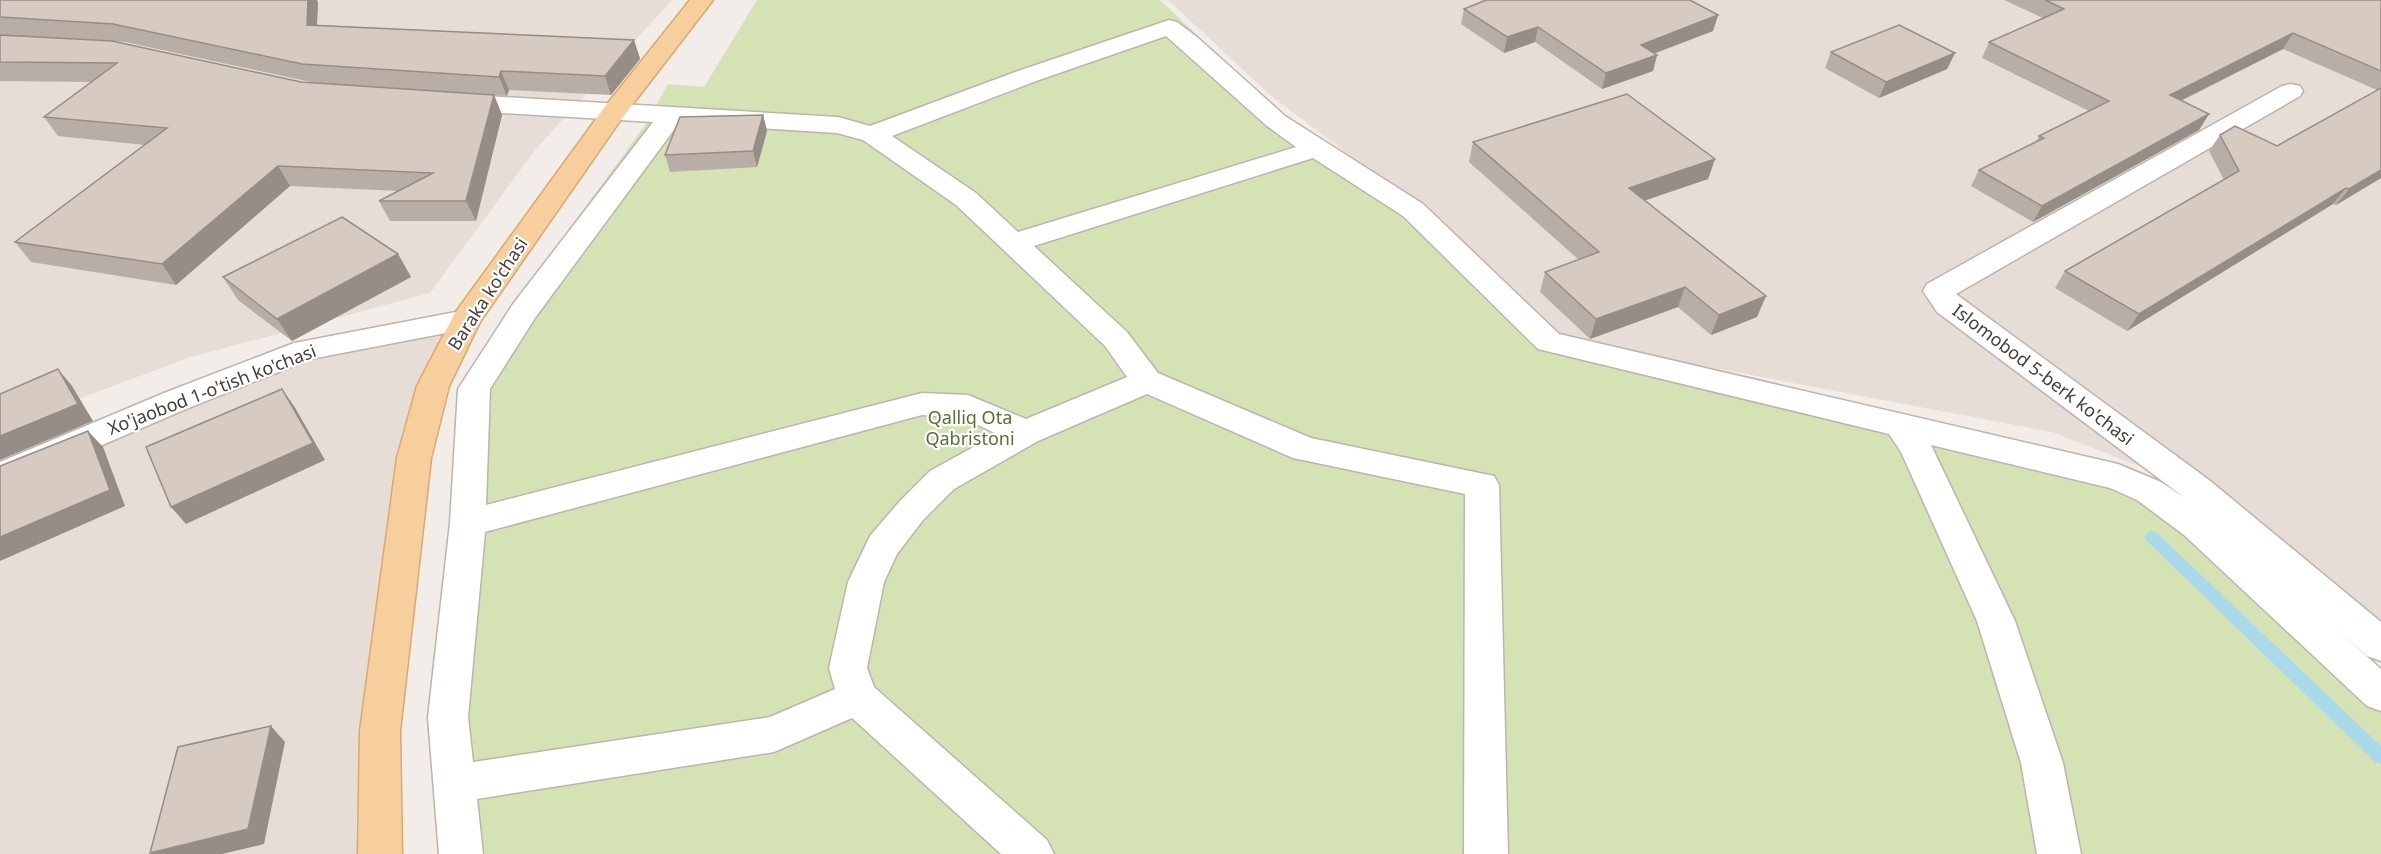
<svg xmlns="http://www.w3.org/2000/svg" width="2381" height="854" viewBox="0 0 2381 854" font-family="'Noto Sans',sans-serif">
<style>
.residential{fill:#e6ded6}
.green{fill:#d5e3b4}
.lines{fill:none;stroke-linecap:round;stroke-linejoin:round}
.stream{fill:#a9daea;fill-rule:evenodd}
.minor-casing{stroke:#bdb4ab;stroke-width:3}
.major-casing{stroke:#daa96e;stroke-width:3}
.minor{fill:#fff;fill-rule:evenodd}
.major{fill:#f6cf9d;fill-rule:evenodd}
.wall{fill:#b8aea6;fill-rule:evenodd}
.shaded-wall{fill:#968d87}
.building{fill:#d6cac1;stroke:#968d87;stroke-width:1.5}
.labels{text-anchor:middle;stroke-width:4.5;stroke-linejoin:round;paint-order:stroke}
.street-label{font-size:18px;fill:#453d37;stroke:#fff}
.park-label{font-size:18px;fill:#53722f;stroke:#fff}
</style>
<rect width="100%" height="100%" fill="#f2ede8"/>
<g class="residential">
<path d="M0,0h672l-137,150 -105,143 -239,64 -191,71z"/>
<path d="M1168,0h1213v645l-184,-156 -145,-57 -486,-92 -146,-132 -150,-113z"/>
<path d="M466,320l-33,66 -53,468h-380v-378l305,-126z"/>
</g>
<path class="green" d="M757,0h403l101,96 66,51 229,191 574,129 75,51 176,159v177h-1938l-16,-126 39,-343 45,-76 137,-188 20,-37 36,3z"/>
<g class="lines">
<path class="stream" d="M2152,531l5,2 224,213v18l-6,-2 -228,-221 -2,-4 2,-4z"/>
<defs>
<g id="minor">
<path d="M1169,20l8,2 20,15 88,79 138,88 136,130 559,130 43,18 24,16 -248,-186 -14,-21 4,-7 355,-198 9,-2 9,2 3,5 -3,5 -344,198 253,186 172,142v39l-14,-5 -32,-28 46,41v42l-14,-5 -183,-171 -47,-35 -27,-12 -179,-43 84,176 48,142 18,91h-44l-16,-91 -44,-142 -76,-169 -12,-18 -351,-85 -135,-133 -90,-58 -279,88 93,86 31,41 153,65 183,38 5,9 9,369h-44l1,-360 -172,-36 -146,-64 -109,47 -84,48 -31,31 -26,34 -13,28 -17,86 7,19 173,153 7,14h-53l-149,-136 -78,34 -297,47 6,55h-44l-11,-137 22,-194 8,-134 55,-85 140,-182 -200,-12 -9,-3 -4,-5 4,-5 9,-3 385,23 32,9 148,-55zM1166,36l101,90 29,21 -278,85 -42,-39 -84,-57 144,-55zM679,123l158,10 26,7 93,65 149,141 22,31 -101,42 -58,-24 -46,-2 -436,112 4,-116 45,-71zM922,415l41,3 34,16 -67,37 -31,31 -29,34 -22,46 -19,86 6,21 -65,28 -297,45 -5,-45 17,-185z"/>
<path d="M466,310l11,3 4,7 -4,7 -166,32 -125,50 -186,80v-27l164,-69 130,-50z"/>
</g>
<path id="major" d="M690,0h23l-91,118 -142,204 -31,64 -18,72 -31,273 2,123h-44l2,-123 37,-273 20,-72 38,-73 149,-205z"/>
</defs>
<use href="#minor" class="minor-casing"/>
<use href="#major" class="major-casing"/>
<use href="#minor" class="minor"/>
<use href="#major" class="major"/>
</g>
<g class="wall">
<path d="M0,0l318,2 -1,23 317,15 6,19 -29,36 -102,-5 -2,6 -101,-7 88,6 8,20 -26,106h-86l-11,-20 19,-10 -108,-5 -114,99 -145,-23 -16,-20 130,-97 -87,-9 -14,-19 47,-35 -91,-1zM112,41l13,1 186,40h-10z"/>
<path d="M2004,0h377v178l-45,27 -3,-1 -206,127 -72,-43 10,-17 159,-91 -15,-29 11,-16 57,11 100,-56 -94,-41 -102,52 28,13 -10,16 -166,92 -62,-36 8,-16 57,-28 3,-6 50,-25 -107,-53 7,-16 54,-24z"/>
<path d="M1464,9l254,6 -5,16 -59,23 3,1 -4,16 -51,18 -67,-47 -31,11 -43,-29z"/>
<path d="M1831,52l124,1 -8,16 -68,29 -54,-30z"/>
<path d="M763,115l4,16 -10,36 -87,5 -5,-17z"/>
<path d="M1473,142l242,17 -7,20 -63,21 112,117 -46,18 -33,-28 -88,32 -50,-47 5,-20 34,-12 -110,-98z"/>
<path d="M398,254l13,23 -119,64 -54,-41 -15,-23z"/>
</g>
<g class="shaded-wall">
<path d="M308,0h9l1,2 -2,41 -9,-18z"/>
<path d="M1718,15l-5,16 -77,29 5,-15z"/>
<path d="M1538,27l-3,15 -31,11 3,-16z"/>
<path d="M2293,33l-10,16 -123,62 10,-16z"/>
<path d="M634,40l6,19 -29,36 -6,-19z"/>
<path d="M1955,53l-8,16 -68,29 7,-16z"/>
<path d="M1657,55l-4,16 -51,18 4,-16z"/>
<path d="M501,71l8,19 -2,6 -8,-19z"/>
<path d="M494,95l8,20 -26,106 -10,-20z"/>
<path d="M2209,114l-10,16 -166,92 9,-16z"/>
<path d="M763,115l4,16 -10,36 -4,-16z"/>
<path d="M1715,159l-7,20 -85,29 6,-20z"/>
<path d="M278,166l12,20 -114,99 -14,-21z"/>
<path d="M2381,170v8l-45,27 13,-16z"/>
<path d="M2346,188l-13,16 -206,127 12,-17z"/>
<path d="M398,254l13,23 -119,64 -15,-22z"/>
<path d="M1685,287l-7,20 -88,32 6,-20z"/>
<path d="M1766,296l-9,21 -46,18 8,-20z"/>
<path d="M58,369l14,17 21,35 -93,39v-24z"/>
<path d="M282,389l12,17 31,54 -139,64 -15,-17z"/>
<path d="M88,431l15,16 22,59 -125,55v-24z"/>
<path d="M271,726l14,16 -21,102 -42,10h-70l-2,-1z"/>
</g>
<g class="building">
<path d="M0,0h308l-1,25 327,15 -29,36 -104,-5 -2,6 -197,-13 -189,-40 -113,-7z"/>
<path d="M1486,0h204l28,15 -77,30 16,10 -51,18 -68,-46 -31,10 -43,-28z"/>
<path d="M2045,0h336v71l-88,-38 -123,62 39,19 -167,92 -63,-36 65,-32 -5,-2 70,-35 -120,-59 75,-33z"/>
<path d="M1899,25l56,28 -69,29 -55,-30z"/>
<path d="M0,35l112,6 189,41 193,13 -28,106h-87l54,-28 -155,-7 -116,98 -147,-22 152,-114 -123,-11 73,-54 -117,-1z"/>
<path d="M2381,88v82l-32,19 -3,-1 -207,126 -74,-43 174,-100 -19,-36 15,-9 42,20z"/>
<path d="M1627,94l88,65 -86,29 137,108 -47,19 -34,-28 -89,32 -51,-47 54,-20 -126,-110z"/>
<path d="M763,115l-10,36 -88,4 15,-38z"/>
<path d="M342,217l56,37 -121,65 -54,-42z"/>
<path d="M58,369l20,35 -78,32v-42z"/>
<path d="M282,389l31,54 -142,64 -25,-60z"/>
<path d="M88,431l22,59 -110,47v-71z"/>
<path d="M271,726l-23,103 -98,24 28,-106z"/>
</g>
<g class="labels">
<g class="street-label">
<text transform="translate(488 294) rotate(-57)" y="6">Baraka ko'chasi</text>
<text transform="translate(2043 375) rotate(37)" y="6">Islomobod 5-berk ko'chasi</text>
<text transform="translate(212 390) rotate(-21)" y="6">Xo'jaobod 1-o'tish ko'chasi</text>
</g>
<g class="park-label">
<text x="970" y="424">Qalliq Ota<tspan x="970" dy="21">Qabristoni</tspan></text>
</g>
</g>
</svg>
